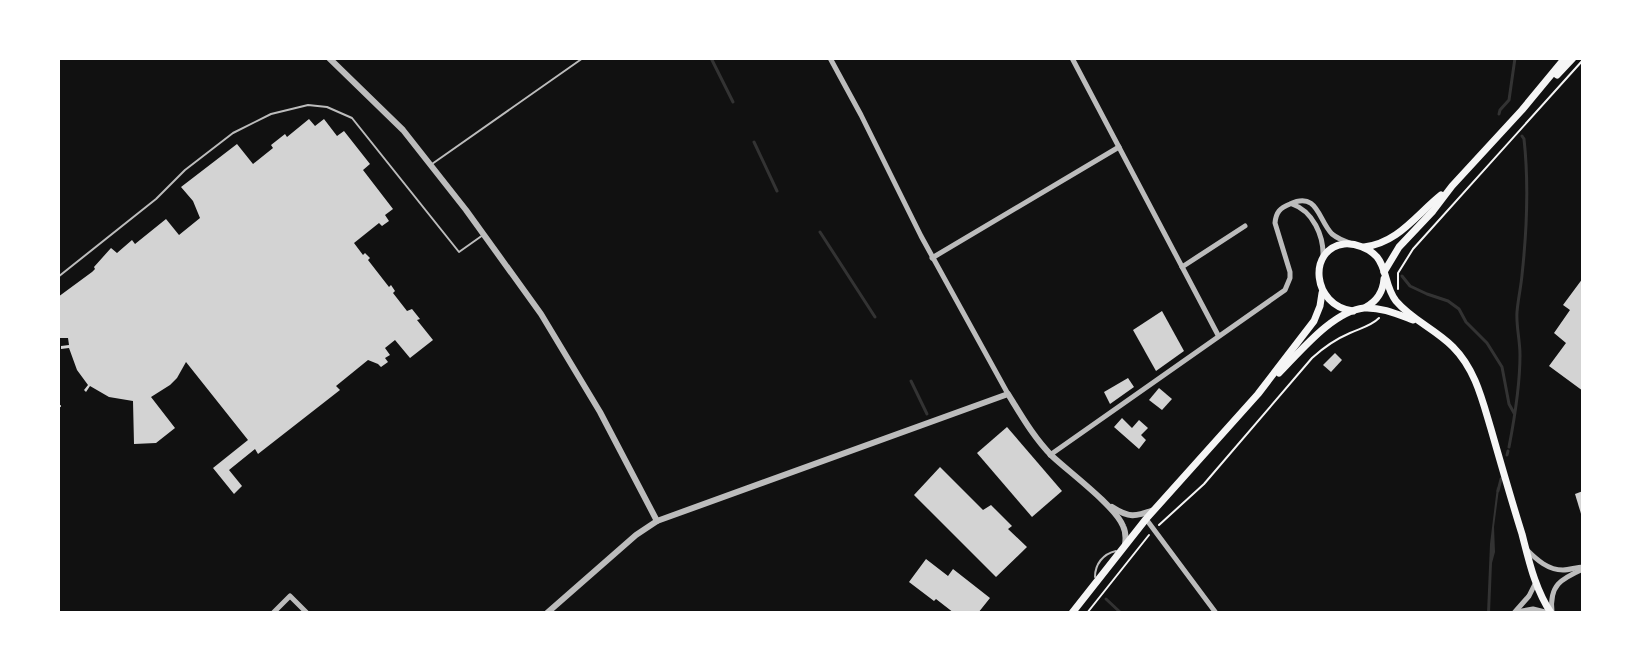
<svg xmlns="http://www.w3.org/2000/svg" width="1641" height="671" viewBox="0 0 1641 671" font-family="Signika,sans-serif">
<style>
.water{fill:#333}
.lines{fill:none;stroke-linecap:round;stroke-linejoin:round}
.stream{stroke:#333;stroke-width:3}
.building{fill:#d3d3d3}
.path{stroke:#f5f5f5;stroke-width:2}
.service{stroke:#bcbcbc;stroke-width:2}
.minor{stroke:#bcbcbc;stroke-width:5}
.tertiary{stroke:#bcbcbc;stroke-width:6}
.primary{stroke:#f5f5f5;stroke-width:7}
</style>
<rect width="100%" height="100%" fill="#111"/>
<path class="water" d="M1497,487l2,2 -5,38 1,25 -3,11 -2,50h-3l3,-69z"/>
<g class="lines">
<g class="stream">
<path d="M711,58l22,44"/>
<path d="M1499,114l1,-4 9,-10 6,-42"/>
<path d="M754,142l23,49"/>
<path d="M820,232l55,85"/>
<path d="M1402,276l8,10 17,8 21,7 11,8 7,13 21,21 15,24 7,37 5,9"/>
<path d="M911,381l16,33"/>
<path d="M1509,447c6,-31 11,-61 11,-92 0,-15 -4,-29 -3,-43 1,-13 4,-25 5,-37 5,-46 7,-91 2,-136l-2,-3"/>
<path d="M1507,455l1,-4"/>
<path d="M1498,491l3,-12"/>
<path d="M1106,599l15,14"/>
</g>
</g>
<g class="building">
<path d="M309,119l6,7 9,-7 13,17 7,-5 26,33 -7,6 30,39 -8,6 4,6 -7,5 -3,-3 -25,20 9,12 2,-2 5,5 -2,2 21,27 2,-2 4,6 -2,2 14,18 5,-2 8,10 -3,1 16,20 -23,18 -15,-18 -10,8 5,7 -5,3 3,4 -7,5 -3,-3 -10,-4 -32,26 4,4 -82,64 -3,-5 -26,21 13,16 -8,8 -21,-26 35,-28 -62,-78 -9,16 -7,7 -19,12 24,31 -19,15 -22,1 -1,-43 -24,-4 -19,-11 -4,6 -2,-2 4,-5 -11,-15 -8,-22 -8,1v-3l8,-1 -1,-7h-10v-41l34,-25 3,-3 -1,-2 17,-19 6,5 15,-13 3,4 31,-25 13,16 21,-17 -7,-17 -12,-14 56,-43 16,20 20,-16 -2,-3 14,-11 2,3z"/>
<path d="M1583,278v113l-34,-25 17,-23 -12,-10 16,-23 -7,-5z"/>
<path d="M1162,311l22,40 -28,20 -23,-41z"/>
<path d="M1335,353l7,7 -11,12 -8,-7z"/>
<path d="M1128,378l6,9 -24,17 -6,-12z"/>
<path d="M1159,388l13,11 -10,11 -13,-10z"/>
<path d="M1122,418l10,10 7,-8 9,8 -7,7 5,5 -7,9 -25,-22z"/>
<path d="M1007,427l55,64 -30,26 -55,-64z"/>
<path d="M940,467l43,43 8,-5 21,21 -4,3 19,18 -31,30 -82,-82z"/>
<path d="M1583,491v26h-1l-7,-23z"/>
<path d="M926,559l22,17 5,-7 37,29 -12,15h-24l-18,-14 -2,2 -25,-19z"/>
</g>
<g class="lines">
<g class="path">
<path d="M1398,289v-16l15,-24 170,-189"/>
<path d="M58,407l2,-1"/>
<path d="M1159,525l45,-41 108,-126c11,-10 24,-19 38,-25 11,-5 21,-7 29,-15"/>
<path d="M1087,613l62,-78"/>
</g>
<g class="service">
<path d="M432,164l151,-106"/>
<path d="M58,277l98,-78 29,-29 48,-37 38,-19 37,-9 19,2 25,11 107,134 24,-17"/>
<path d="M58,382v9"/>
<path d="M1095,577c0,-13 8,-23 21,-26"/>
</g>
<g class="minor">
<path d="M830,58l31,57 60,121 87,158"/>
<path d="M1072,58l146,277"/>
<path d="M1292,204c21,7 32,32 31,53"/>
<path d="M932,258l187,-111"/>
<path d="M1182,267l63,-41"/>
<path d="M1050,455l235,-165 5,-12v-6l-15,-49c1,-11 5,-15 15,-19 28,-13 28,16 42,30 5,4 12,7 18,9"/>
<path d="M1146,519l70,94"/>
<path d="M1527,550c10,10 21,20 36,20 7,0 13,-3 20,-3"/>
<path d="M1516,612l17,-3 16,4"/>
<path d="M1552,612c-3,-27 9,-33 31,-43"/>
<path d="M273,613l17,-17 17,17"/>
<path d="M1514,613l15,-17 7,-14"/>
</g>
<g class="tertiary">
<path d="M329,58l74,72 63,80 75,104 59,98 57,109"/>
<path d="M1112,507c17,11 23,10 42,3"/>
<path d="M547,613l89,-78 21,-14 351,-127c13,21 26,44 44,62 17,16 63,50 71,70 3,6 3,12 2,19"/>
</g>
<g class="primary">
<path d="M1557,75l16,-17"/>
<path d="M1364,247c34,-4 52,-32 77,-52"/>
<path d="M1384,272l15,-25 34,-36 19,-25 70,-76 43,-52"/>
<path d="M1366,307c11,-6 17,-15 18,-28"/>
<path d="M1353,311c-41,-5 -46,-62 -9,-67 11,-1 25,4 33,13 10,12 8,30 19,44 16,19 39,28 57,46 22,22 29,52 38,82 10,35 20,70 31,105 7,27 13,55 29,79"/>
<path d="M1279,373c21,-21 54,-62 85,-65 17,-1 33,6 49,12"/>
<path d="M1072,613l74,-94 112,-125 56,-73 6,-15 2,-13"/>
</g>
</g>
<rect width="1641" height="671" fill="none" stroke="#ffffff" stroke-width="120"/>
</svg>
